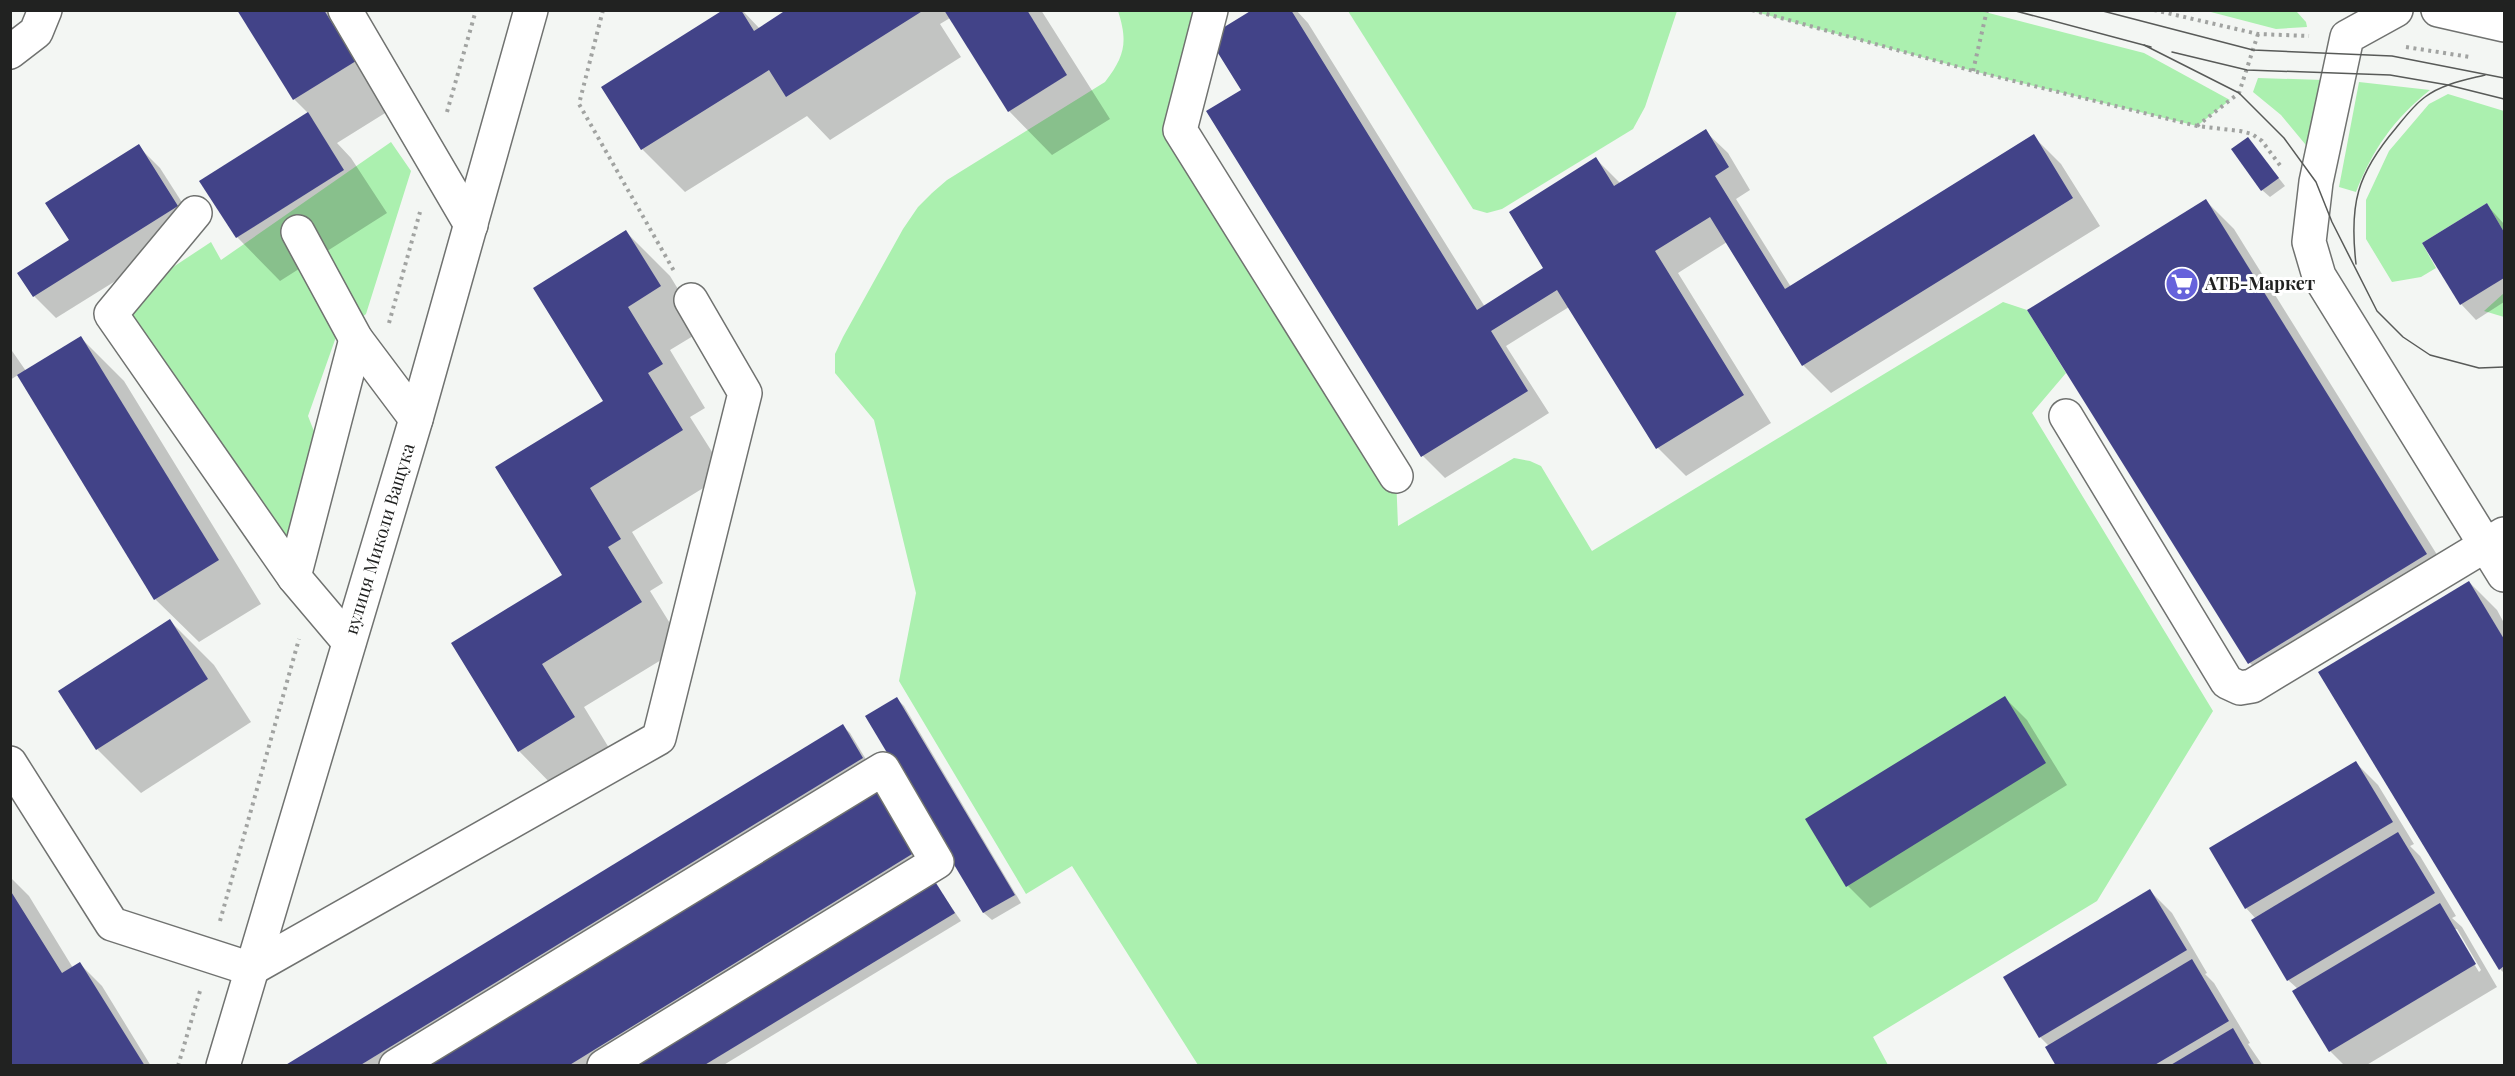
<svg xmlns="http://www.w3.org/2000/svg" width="2515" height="1076" viewBox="0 0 2515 1076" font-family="'Playfair Display',serif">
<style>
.green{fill:#abf0af}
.shadow{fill:#0003;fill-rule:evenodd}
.building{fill:#424388}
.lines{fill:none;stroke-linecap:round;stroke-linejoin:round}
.minor-casing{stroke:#707270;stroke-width:36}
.highway-casing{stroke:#707270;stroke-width:36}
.path{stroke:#a1a3a1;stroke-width:4;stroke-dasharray:3 4.5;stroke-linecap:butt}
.minor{stroke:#fff;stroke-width:33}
.highway{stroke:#fff;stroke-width:33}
.tram{stroke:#585a58;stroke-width:1.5}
.labels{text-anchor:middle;stroke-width:6;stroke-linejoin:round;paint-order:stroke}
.poi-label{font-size:18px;font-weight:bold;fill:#212221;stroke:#fff;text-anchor:start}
.street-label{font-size:18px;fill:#212221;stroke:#fff}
</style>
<rect width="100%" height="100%" fill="#f3f6f3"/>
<g class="green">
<path d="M1118,11h93l-31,119 216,346 2,50 116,-68 16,3 11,5 51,85 411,-249 24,8 39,63 -34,40 181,298 -116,190 -224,136 15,28h-690l-126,-199 -46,28 -127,-213 17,-88 -42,-173 -39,-47v-19l8,-17 60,-108 15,-22 14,-14 15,-13 158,-98c20,-26 23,-40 13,-71z"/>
<path d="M1348,11h329l-32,96 -12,22 -131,80 -15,4 -14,-4z"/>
<path d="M1752,11h229l163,42 86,47 -33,26 -224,-55z"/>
<path d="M2207,11h82l8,1 9,10 1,5 -31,2z"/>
<path d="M2258,78l65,2 -13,70 -29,-35 -28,-23z"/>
<path d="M2359,82l71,8c-37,30 -57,59 -74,102l-17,-5z"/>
<path d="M2448,94l56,17v121l-17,-29 -65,40 14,25 -15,9 -29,5 -26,-43v-39l23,-49 40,-47z"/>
<path d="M391,142l20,29 -45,143 -30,23 -28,79 9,23 -26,119 -163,-240 27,-39 56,-37 10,18z"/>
<path d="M2504,293v24l-20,-6z"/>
</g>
<g class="shadow">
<path d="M239,10h100l59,95 -61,38 14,15 36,55 -107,68 -43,-44 72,-123 -15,-15z"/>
<path d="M726,10h16l18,19 29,-19h252l69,109 -58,36 -43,-44 -59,-93 -10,6 21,33 -131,83 -23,-24 -122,76 -43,-43z"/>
<path d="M1254,10h42l12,13 177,284 58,-37 53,-111 25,25 84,-53 23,22 22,37 -14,9 55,88 242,-151 28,28 39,62 -269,167 -28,-28 -76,-123 -49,31 93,150 -85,53 -28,-28 -89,-141 -63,39 43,67 -104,65 -22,-22 -215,-345 35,-21z"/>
<path d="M2248,139l37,47 -15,11 -8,-7z"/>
<path d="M138,146l22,22 39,61 -143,89 -22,-22z"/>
<path d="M2206,201l28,28 220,353 -177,109 -27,-28 -220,-352z"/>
<path d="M2487,205l17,19v78l-28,18 -15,-16z"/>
<path d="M626,232l44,44 33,54 -33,20 35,58 -15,9 36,57 -94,58 31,51 -13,8 34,55 -100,61 33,54 -55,34 -43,-44 45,-175 41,-175z"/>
<path d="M81,338l43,43 137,223 -62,38 -44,-43 -137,-224 -8,5v-32l16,23z"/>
<path d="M2469,582l28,28 7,13v350l-4,-4z"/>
<path d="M170,621l44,44 37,57 -110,71 -44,-44 -37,-58z"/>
<path d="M2005,698l22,22 40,65 -197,123 -22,-22z"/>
<path d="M897,699l7,7 117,197 -29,17 -8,-7 -117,-196z"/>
<path d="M843,726l7,7 20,33 -492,300h-91z"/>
<path d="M2356,763l22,22 36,59 -4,2 10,10 36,60 -4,2 10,9 35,60 -132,79h-20l-15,-15 -32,-62 -10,-9 -32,-61 -10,-11zM2453,929h4l24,41 -2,2z"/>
<path d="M878,790l45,69 -336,207h-157z"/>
<path d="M10,877l19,19 44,72 7,-4 22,22 49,80h-141z"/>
<path d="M936,885l25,36 -239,145h-84z"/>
<path d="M2150,891l22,22 35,60 -2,1 9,9 36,60 -2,1 15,22h-205l-9,-20 -9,-9 -35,-60z"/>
</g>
<g class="building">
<path d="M237,10h87l32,51 -63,39z"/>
<path d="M723,10h18l13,21 32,-21h138l-138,87 -17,-27 -128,80 -40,-63z"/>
<path d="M944,10h83l40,65 -59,37z"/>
<path d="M1252,10h39l186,300 66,-42 -34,-56 87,-55 18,29 92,-57 23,38 -14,9 70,113 249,-155 39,64 -271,168 -92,-149 -55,34 89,144 -88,54 -99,-159 -66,41 37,60 -107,66 -215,-346 35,-21 -33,-53z"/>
<path d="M308,112l36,58 -108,68 -37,-57z"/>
<path d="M2248,137l31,41 -18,13 -30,-42z"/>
<path d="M139,144l39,62 -145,91 -16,-24 52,-33 -24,-37z"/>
<path d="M2206,199l221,355 -179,110 -221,-354z"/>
<path d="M2487,203l17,29v46l-44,27 -38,-62z"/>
<path d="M626,230l35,56 -33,21 35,57 -15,9 35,57 -93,58 31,51 -13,8 34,55 -100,62 33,53 -57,35 -67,-109 111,-68 -67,-108 108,-66 -70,-113z"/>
<path d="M81,336l138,224 -65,40 -137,-225z"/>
<path d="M2469,581l35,58v327l-5,4 -181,-298z"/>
<path d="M170,619l38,60 -112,71 -38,-59z"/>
<path d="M2005,696l41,67 -200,124 -41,-68z"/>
<path d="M897,697l118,198 -32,18 -118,-197z"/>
<path d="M843,724l20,34 -504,308h-75z"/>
<path d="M2356,761l37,61 -148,87 -36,-61z"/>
<path d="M878,788l39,63 -349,215h-140z"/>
<path d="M2398,832l37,61 -148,88 -36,-61z"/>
<path d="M936,883l19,30 -252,153h-68z"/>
<path d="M2150,889l37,61 -148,88 -36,-61z"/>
<path d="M10,890l52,83 18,-11 65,104h-135z"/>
<path d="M2440,903l36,61 -147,88 -37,-61z"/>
<path d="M2192,959l37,62 -76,45h-97l-11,-19z"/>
<path d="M2233,1028l22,38h-86z"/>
</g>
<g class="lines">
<defs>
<g id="minor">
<path d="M345,10l126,215"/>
<path d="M1211,10l-31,120 216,346"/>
<path d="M2396,10l-49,27 -31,145 -7,60 10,34 185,299"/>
<path d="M10,52l26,-20 9,-22"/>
<path d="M195,213l-84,101 183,263 55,65"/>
<path d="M298,232l58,107 60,80"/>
<path d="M2066,416l161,266 13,6 12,-2 252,-152"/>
<path d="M294,577l62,-238"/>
<path d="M10,763l102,161 139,45 408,-231 86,-345 -54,-93"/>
<path d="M223,1066l193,-647 115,-409"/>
<path d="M396,1066l487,-297 54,93 -333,204"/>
</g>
<path id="highway" d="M2438,10l66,15"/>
</defs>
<use href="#minor" class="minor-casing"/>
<use href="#highway" class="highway-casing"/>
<g class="path">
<path d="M603,10l-24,94 95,167"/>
<path d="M1752,10l221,61 224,55 43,5 12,3 10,7 20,27"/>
<path d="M2154,10l104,24 51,2"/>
<path d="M2406,47l64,10"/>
<path d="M1973,71l14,-61"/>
<path d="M447,112l29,-102"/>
<path d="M2197,126l42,-33 19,-59"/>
<path d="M389,323l31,-111"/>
<path d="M220,921l79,-282"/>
<path d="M178,1066l22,-75"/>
</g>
<use href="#minor" class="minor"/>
<use href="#highway" class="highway"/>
<g class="tram">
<path d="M2012,10l139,37"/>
<path d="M2099,10l154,40 139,6 112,22"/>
<path d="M2144,45l95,48 45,45 32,44 16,40 45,89 26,26 27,18 49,13 25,-1"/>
<path d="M2172,52l75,18 143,5 58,10 56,14"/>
<path d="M2356,264c-7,-60 1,-90 40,-136 9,-11 18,-23 29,-31 17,-13 40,-17 60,-22"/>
</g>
</g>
<defs>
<symbol id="supermarket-disc" viewBox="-11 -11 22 22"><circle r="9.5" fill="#6662db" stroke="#fff"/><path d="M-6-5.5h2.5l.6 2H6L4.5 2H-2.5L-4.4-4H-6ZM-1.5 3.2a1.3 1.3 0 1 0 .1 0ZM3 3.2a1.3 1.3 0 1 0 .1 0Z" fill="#fff"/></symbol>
</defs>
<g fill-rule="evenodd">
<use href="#supermarket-disc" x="2163" y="265" width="38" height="38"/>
</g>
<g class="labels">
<g class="poi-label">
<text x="2205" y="290">АТБ-Маркет</text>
</g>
<g class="street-label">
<text transform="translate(380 539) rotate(-73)" y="6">вулиця Миколи Ващука</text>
</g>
</g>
<rect width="2515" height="1076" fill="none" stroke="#212221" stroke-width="24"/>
</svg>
